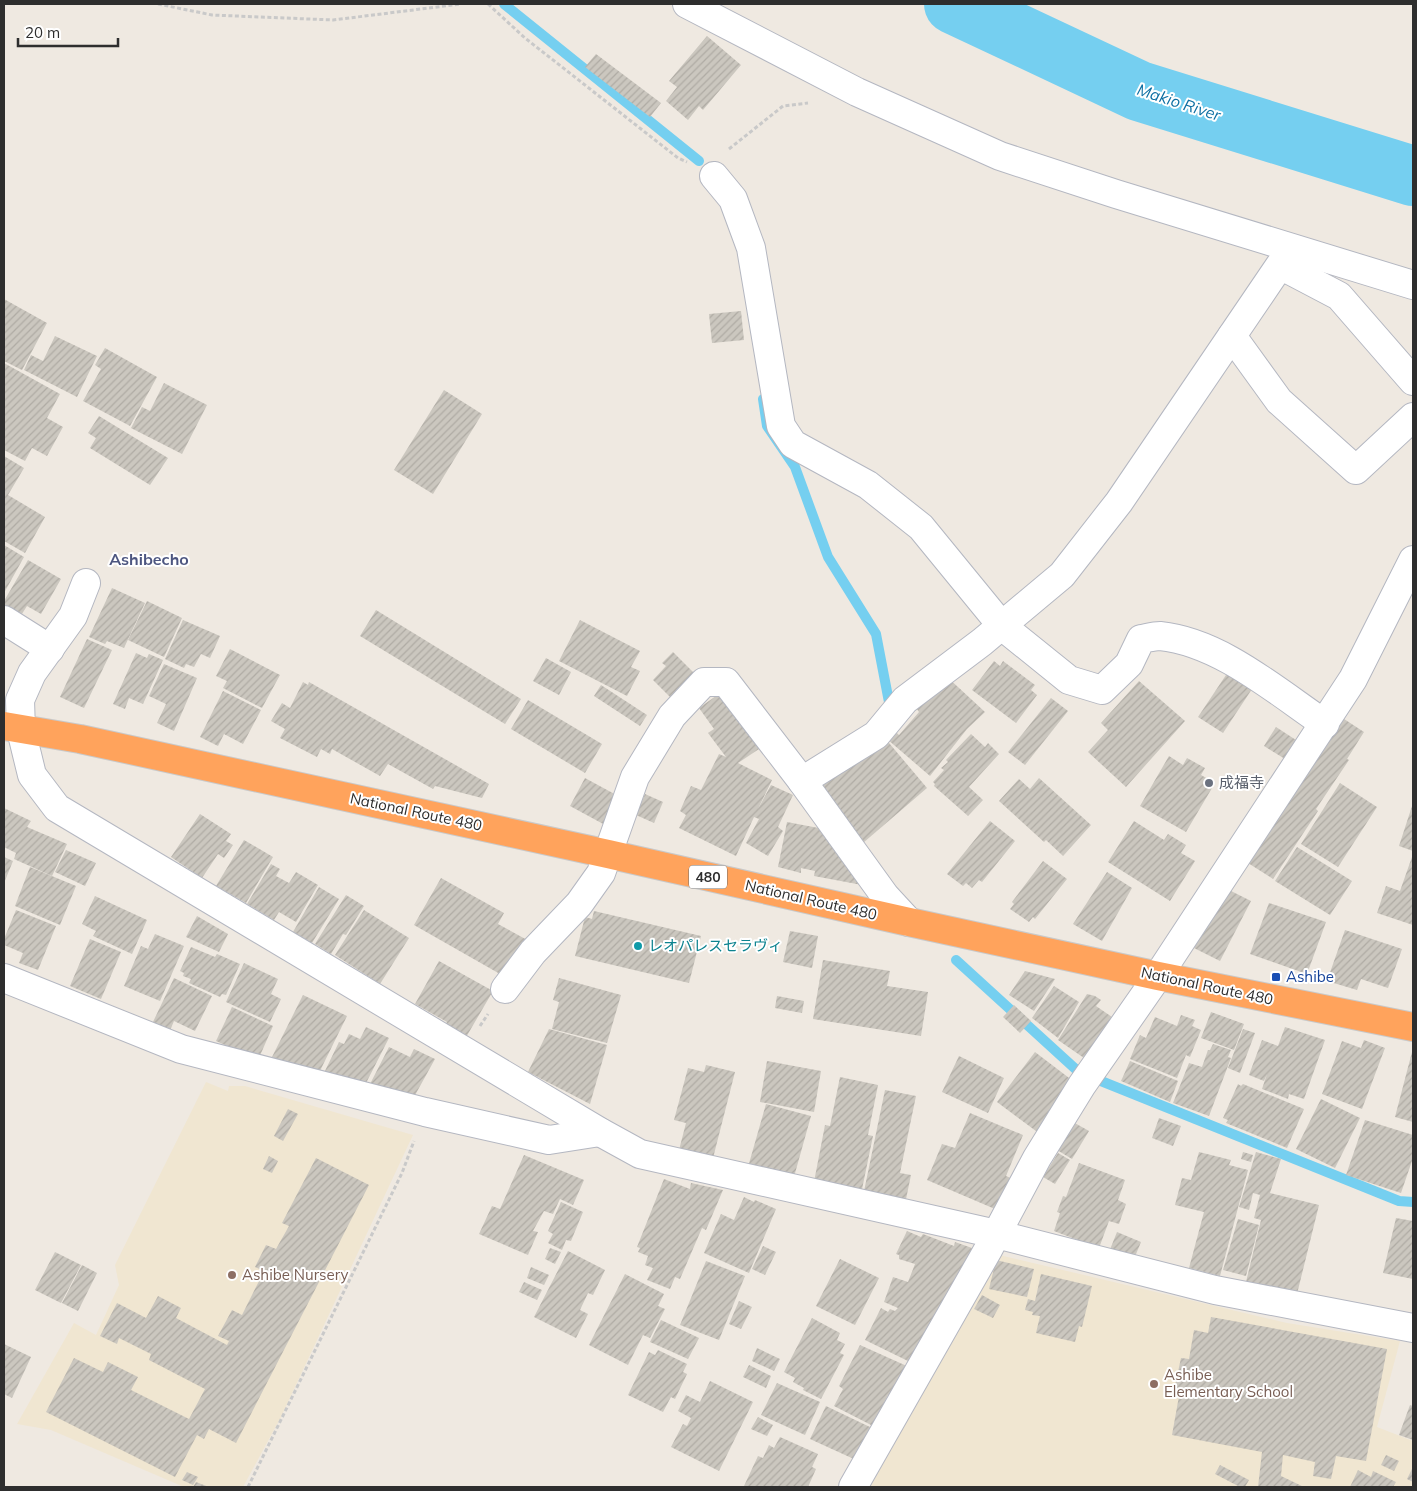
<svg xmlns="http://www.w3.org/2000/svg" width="1417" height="1491" viewBox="0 0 1417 1491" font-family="Mulish,'Noto Sans JP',sans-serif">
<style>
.education{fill:#f0e6d1}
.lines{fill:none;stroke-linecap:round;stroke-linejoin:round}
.stream{stroke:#75cff0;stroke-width:10}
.river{stroke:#75cff0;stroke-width:60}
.building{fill:url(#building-hatch)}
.minor-casing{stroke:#b4b7c1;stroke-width:30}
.highway-casing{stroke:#c9c9c9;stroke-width:30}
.path{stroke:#c9c9c9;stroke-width:3;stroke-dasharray:4 2.5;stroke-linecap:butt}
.minor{stroke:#fff;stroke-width:28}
.highway{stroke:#ffa35c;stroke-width:28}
.worship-dot{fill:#6b7280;stroke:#fff;stroke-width:2}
.culture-dot{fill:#0f9aa8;stroke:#fff;stroke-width:2}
.transit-dot{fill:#1a4fb4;stroke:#fff;stroke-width:2}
.education-dot{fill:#8d6e63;stroke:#fff;stroke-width:2}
.labels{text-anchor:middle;stroke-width:4;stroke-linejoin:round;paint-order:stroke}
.shield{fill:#fff;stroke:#6d6d6d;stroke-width:1}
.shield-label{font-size:14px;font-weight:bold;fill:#2e2e2e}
.worship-label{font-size:15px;fill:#5b616d;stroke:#fff;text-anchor:start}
.street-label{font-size:15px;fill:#2e2e2e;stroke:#fff}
.culture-label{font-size:15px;fill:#0d838f;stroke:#fff;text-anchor:start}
.transit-label{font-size:15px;fill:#164399;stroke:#fff;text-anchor:start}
.education-label{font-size:15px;fill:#785e54;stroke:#fff;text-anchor:start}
.water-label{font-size:16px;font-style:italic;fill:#0d6fa3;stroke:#fff}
.neighbourhood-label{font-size:16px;font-weight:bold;fill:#4d5680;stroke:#fff}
</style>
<defs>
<pattern id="building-hatch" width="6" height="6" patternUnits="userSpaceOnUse" patternTransform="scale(1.25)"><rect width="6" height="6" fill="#cbc7bf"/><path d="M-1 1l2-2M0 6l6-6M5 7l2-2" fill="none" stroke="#afaba4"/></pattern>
</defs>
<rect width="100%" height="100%" fill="#efe9e1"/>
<g class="education">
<path d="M206,1082l22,9 1,-5h16l168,49 -132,282 -38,70h-59l-133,-57 -34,-6 57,-101 22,12 23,-50 -4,-20z"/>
<path d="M991,1253l296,70 113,18 -23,86 36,14v46h-549z"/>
</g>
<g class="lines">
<g class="stream">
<path d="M504,4l195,157"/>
<path d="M763,399l4,27 28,41 33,90 48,77 13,68"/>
<path d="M956,960l125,114"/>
<path d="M1096,1079l303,122 14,1"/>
</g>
<path class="river" d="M954,4l185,87 274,85"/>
</g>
<g class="building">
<path d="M707,36l34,29 -38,45 -4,-4 -11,14 -22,-19 11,-14 -8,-6z"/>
<path d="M596,54l65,49 -11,14 -65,-50z"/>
<path d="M4,299l43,24 -25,47 -18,-9z"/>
<path d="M741,311l3,29 -32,3 -3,-29z"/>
<path d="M55,336l42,20 -20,41 -53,-27 7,-15 12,6z"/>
<path d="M105,348l52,29 -27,49 -47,-25 18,-32 -6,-4z"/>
<path d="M4,363l56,31 -13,24 16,9 -16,29 -15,-8 -7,13 -21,-11z"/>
<path d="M164,383l43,22 -25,49 -51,-26 11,-21 8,4z"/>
<path d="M444,390l38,24 -49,80 -39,-24z"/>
<path d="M99,416l69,42 -18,27 -60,-37 6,-10 -8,-5z"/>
<path d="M4,456l20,12 -16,27 37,22 -20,36 -21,-12z"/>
<path d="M4,545l20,12 -20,36z"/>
<path d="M28,560l33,19 -20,35 -14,-8 -7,11 -16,-9v-7z"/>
<path d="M112,588l33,15 -21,45 -17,-7 -2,3 -16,-7z"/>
<path d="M147,601l35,17 -18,39 -36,-17z"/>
<path d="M376,610l145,89 -16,25 -145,-88z"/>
<path d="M183,620l37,16 -10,22 -9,-4 -7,13 -8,-3 -2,4 -19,-9z"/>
<path d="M580,620l60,31 -9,16 9,4 -13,25 -68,-35z"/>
<path d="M87,639l25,11 -28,58 -24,-11z"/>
<path d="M230,649l50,26 -18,33 -39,-20 4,-7 -11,-5z"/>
<path d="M673,652l25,25 -24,24 -21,-21 13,-14 -4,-3z"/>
<path d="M136,653l11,5 2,-4 14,6 -20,44 -14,-6 -4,11 -12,-5z"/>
<path d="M546,658l25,14 -12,23 -26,-14z"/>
<path d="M994,661l6,5 3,-5 32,24 -4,5 6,5 -21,28 -44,-33z"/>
<path d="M164,664l33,14 -23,53 -17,-8 9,-19 -17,-8z"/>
<path d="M1228,672l24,17 -29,44 -25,-16z"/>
<path d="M945,675l40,37 -18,17 -37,47 -43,-37 7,-9 5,5 20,-23 -7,-10z"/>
<path d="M1139,681l46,40 -59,66 -38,-35 20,-22 -7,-7z"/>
<path d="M303,682l5,3 1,-3 180,102 -7,14 -47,-12 -2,3 -45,-25 -8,12 -48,-27 -2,5 -9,-5 -4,8 -37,-19 5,-9 -14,-8 11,-18 8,5z"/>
<path d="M601,685l46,30 -7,11 -46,-30z"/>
<path d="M223,691l38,19 -18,34 -19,-10 -6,12 -18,-9z"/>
<path d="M723,691l39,56 -24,16 34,17 -14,29 13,-24 22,10 -15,32 5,4 -15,25 -22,-13 13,-24 -5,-2 -18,39 -57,-28 7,-13 -6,-4 11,-25 10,4 18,-36 7,3 -18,-24 6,-4 -15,-21z"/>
<path d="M1051,698l17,13 -43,54 -17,-13z"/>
<path d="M528,700l74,44 -17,29 -74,-44z"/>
<path d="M1341,717l23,15 -17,27 2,1 -33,49 2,2 -45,68 -25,-16z"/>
<path d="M1276,727l20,13 -11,19 -21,-13z"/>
<path d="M971,734l14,13 3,-4 11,11 -30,33 14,13 -15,16 -34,-30 1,-2 -2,-2 11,-12 -3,-2 7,-6 -2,-2z"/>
<path d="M884,737l43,51 -64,55 -49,-56z"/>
<path d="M1169,756l14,9 4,-7 18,10 -4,7 14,8 -29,49 -46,-26z"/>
<path d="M585,778l35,19 -15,28 -35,-19z"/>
<path d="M1039,778l52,47 -28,31 -17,-16 -2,2 -45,-41 20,-22 11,10z"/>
<path d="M1340,783l37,24 -39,60 -37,-23z"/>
<path d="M645,794l18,8 -9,21 -18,-8z"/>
<path d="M1413,803v48l-14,-5z"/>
<path d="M4,808l27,13 -4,6 40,17 -15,32 -38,-17 2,-6 -12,-6z"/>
<path d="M200,814l31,20 -5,7 7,4 -9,13 -6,-4 -16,24 -31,-21z"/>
<path d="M990,821l25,20 -33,41 -3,-2 -7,8 -6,-5 -3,3 -16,-12z"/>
<path d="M1134,821l30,19 4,-6 18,11 -5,8 14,8 -25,40 -62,-39z"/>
<path d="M787,822l42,8 33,55 -48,-9 1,-5 -14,-3v5l-23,-6z"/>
<path d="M244,840l29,17 -27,46 -30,-17z"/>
<path d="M1297,847l55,34 -22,34 -55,-34z"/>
<path d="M66,850l30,13 -11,23 -30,-14z"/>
<path d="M1413,854v71l-36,-12 9,-27 14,5z"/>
<path d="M4,857l9,4 -9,22z"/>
<path d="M1043,861l24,18 -32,40 -2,-2 -4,5 -19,-13 4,-5 -2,-2z"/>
<path d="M271,864l9,5 -4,7 13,7 7,-11 22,13 -22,37 -17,-10 -5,8 -27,-16z"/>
<path d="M30,867l46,19 -16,39 -45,-19z"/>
<path d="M1107,872l25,16 -30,53 -29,-17z"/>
<path d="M441,878l63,35 -6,11 31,17 -22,37 -93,-53z"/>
<path d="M319,887l20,12 -27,44 -19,-11z"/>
<path d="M1225,888l26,13 -31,60 -26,-13z"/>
<path d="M346,895l18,11 -18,29 -3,-1 -12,20 -16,-10z"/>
<path d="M95,896l52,24 -15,34 -39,-18 3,-5 -14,-7z"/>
<path d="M1269,903l57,19 -19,52 -57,-20z"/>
<path d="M16,910l40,16 -18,44 -19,-7 4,-10 -19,-8v-6z"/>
<path d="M364,910l45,28 -29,46 -45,-29z"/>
<path d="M594,911l107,25 -12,47 -114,-27 10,-39 7,2z"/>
<path d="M197,916l31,18 -9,18 -33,-15z"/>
<path d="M1345,930l57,19 -14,39 -27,-9 -4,11 -30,-9z"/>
<path d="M790,931l28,5 -6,32 -29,-6z"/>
<path d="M155,934l29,12 -24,55 -36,-15 17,-40 7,3z"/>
<path d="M90,939l31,13 -20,47 -31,-13z"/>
<path d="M191,947l24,10 2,-3 23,10 -14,31 -4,-1 -2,3 -31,-14 2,-4 -8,-3 1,-3 -4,-2z"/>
<path d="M823,960l67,11 -3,15 41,6 -7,44 -108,-17z"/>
<path d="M439,961l54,30 -28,48 -21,-13 3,-4 -32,-18z"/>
<path d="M244,963l34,16 -7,15 10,5 -11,23 -44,-20z"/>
<path d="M1025,971l30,8 -21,32 -25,-16z"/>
<path d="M174,978l38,18 -17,35 -21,-10 -5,12 -17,-9z"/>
<path d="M559,978l62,17 -14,48 -55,-14 7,-27 -6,-2z"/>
<path d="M1054,986l25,16 -21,36 -26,-20z"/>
<path d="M1087,994l8,2 6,4 -5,6 16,11 -28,41 -26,-18z"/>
<path d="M303,995l44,21 -31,63 -44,-22z"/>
<path d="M777,996l27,5 -2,12 -27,-5z"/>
<path d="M1014,1005l17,16 -11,12 -17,-16z"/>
<path d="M232,1007l41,19 -15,34 -42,-19z"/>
<path d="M1211,1012l33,12 -10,26 -33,-12z"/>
<path d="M1181,1015l14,5 -3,6 9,4 -11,27 -4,-2 -9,23 -47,-19 10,-24 6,3 9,-21 22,9z"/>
<path d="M366,1027l23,11 -26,51 -40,-14 16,-33 5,2 5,-10 11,5z"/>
<path d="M1285,1027l40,13 -21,59 -15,-5 -1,5 -26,-10 5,-15 -3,7 -15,-6 13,-35 16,6z"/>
<path d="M549,1029l58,16 -17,59 -62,-32z"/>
<path d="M1243,1029l12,4 -15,40 -12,-5z"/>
<path d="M1364,1040l21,8 -23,61 -40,-15 20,-53 19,7z"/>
<path d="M1213,1044l18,6 -3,7 3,1 -22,58 -36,-13 16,-40 13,4 6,-17h2z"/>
<path d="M389,1047l21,10 4,-8 21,10 -21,38 -12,-5 -4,9 -29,-15z"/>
<path d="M1035,1052l42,32 -37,50 -43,-32z"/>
<path d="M1412,1052l1,1v69l-18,-5z"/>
<path d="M959,1056l45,22 -16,35 -46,-21z"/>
<path d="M767,1061l54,10 -7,41 -54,-10z"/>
<path d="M1130,1061l48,20 -8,21 -49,-21z"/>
<path d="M706,1065l29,7 -23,90 -34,-8 8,-31 -12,-3 14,-52 16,4z"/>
<path d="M840,1077l38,8 -10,50 5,1 -13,63 -47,-12 12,-62 5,1z"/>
<path d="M1238,1084l3,2 2,-2 61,25 -17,39 -61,-25 2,-3 -5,-2z"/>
<path d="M885,1090l31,6 -16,77 11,2 -6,29 -42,-8z"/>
<path d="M1321,1099l39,19 -25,50 -39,-19z"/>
<path d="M766,1104l45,12 -19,68 -44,-17z"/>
<path d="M288,1109l10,5 -15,27 -9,-5z"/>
<path d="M970,1113l53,22 -17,41 9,4 -13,32 -75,-32 15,-36 13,4z"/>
<path d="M1159,1118l22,8 -8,20 -21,-8z"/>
<path d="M1365,1120l48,15v23l-12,35 -55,-18z"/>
<path d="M1073,1122l16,9 -17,28 -15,-9z"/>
<path d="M1199,1152l32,8 -2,5 19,5 -28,106 -31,-8 15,-56 -29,-7 7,-27 9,2z"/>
<path d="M1243,1152l10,3 -2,7 -10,-3z"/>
<path d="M1256,1152l25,7 -11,34 49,12 -22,89 -51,-12 15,-62 -7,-2 6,-23 -7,-2 -4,17 -10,-3z"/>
<path d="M1058,1153l12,7 -15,24 -12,-7z"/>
<path d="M524,1155l60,25 -11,25 -13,-6 -7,15 -9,-3 -11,20 5,1 -10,23 -49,-21 13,-28 8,3z"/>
<path d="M269,1156l9,5 -6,12 -9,-4z"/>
<path d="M316,1158l53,27 -133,258 -27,-14 -5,10 -7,-4 -22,42 -129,-65 28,-54 29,14 5,-10 30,15 -7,13 58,29 16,-30 -56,-29 2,-6 -32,-16 -2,6 -17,-8 17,-33 29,15 12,-22 23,12 -5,10 51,27 2,-4 -11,-5 14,-26 10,5 22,-44 -9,-4 11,-22 10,4 13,-23 -7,-3z"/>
<path d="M1079,1163l46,17 -7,20 8,4 -7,20 -10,-3 -10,27 -45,-17 6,-18 -3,-1 6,-16 3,1z"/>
<path d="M664,1179l26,10 1,-6 32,7 -17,40 -4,-2 -22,51 -5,-2 -5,12 -23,-9 6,-12 -8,-3 3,-9 -10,-4 2,-4 -3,-1z"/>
<path d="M744,1197l10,5 1,-2 21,9 -27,64 -45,-20 17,-39 13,6z"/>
<path d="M561,1202l22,10 -12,29 -5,-1 -4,10 -14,-7 5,-9 -5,-3z"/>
<path d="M1396,1218l17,3v58l-30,-6z"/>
<path d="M1238,1219l21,6 -13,51 -23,-6z"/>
<path d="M907,1231l14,6 2,-3 31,12 1,-4 17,6 -12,30 -48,85 -47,-23 16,-32 7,4 2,-3 5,2 3,-3 -14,-6 9,-25 15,5 7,-18 -16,-5v-4l-3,-1z"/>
<path d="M1117,1232l24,10 -7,17 -25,-7z"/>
<path d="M763,1246l13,6 -11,23 -13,-6z"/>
<path d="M550,1248l11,4 -6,12 -10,-5z"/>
<path d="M568,1251l37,19 -12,25 -5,-2 -8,17 8,4 -12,24 -42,-21z"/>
<path d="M55,1252l26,13 -20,38 -26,-13z"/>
<path d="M840,1259l39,19 -24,47 -39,-19z"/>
<path d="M996,1260l38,9 -7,28 -38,-8z"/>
<path d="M706,1261l39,15 -26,64 -39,-15z"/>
<path d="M82,1265l15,8 -19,38 -16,-8z"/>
<path d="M531,1267l18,8 -5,10 -17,-7z"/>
<path d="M625,1274l39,20 -6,12 7,3 -15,29 -7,-3 -15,30 -39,-20z"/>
<path d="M1041,1274l51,12 -10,41 -3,-1 -4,16 -39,-9 4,-17 -8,-1 1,-3 -8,-2 3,-11 7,2z"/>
<path d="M524,1282l18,8 -5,10 -18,-8z"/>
<path d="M982,1295l18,10 -7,13 -19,-9z"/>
<path d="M739,1301l13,6 -11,22 -12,-5z"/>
<path d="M1211,1317l176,32 -21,112 -30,-5 -5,23 -18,-3 2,-14 -32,-7 -2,21 23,11h-46l4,-35 -90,-17 7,-39 -6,-1 8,-37 8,1 5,-29 14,3z"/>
<path d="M812,1318l28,15 -3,7 8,4 -5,9 4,2 -23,44 -18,-9 1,-2 -11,-6 2,-4 -11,-6z"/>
<path d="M661,1320l38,18 -11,21 -38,-17z"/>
<path d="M4,1344l27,13 -19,41 -8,-4z"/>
<path d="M860,1345l49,22 -18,30 -3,-2 -15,31 -39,-20 9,-17 -4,-3z"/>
<path d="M757,1348l23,11 -6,12 -22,-10z"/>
<path d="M658,1350l29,14 -4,8 4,2 -12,25 -4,-2 -8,15 -35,-17 21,-43 6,3z"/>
<path d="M749,1365l22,11 -5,12 -23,-11z"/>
<path d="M710,1381l43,21 -34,69 -48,-24 12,-23 4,2 4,-8 -13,-7 8,-16 14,7z"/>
<path d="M777,1383l43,19 -15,33 -44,-20z"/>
<path d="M1410,1405l3,1v34l-14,-5z"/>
<path d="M826,1406l46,22 -16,32 -46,-21z"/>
<path d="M758,1417l15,8 -6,11 -16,-7z"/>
<path d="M780,1437l38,17 -6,13 4,2 -8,18h-60l-4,-1 14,-30 5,2 6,-13 5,3z"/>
<path d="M1386,1455l13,6 -5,10 -13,-6z"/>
<path d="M1220,1465l29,15 -4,7h-5l-25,-13z"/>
<path d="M1413,1467v15l-6,-3z"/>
<path d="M1358,1470l13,7 2,-6 23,11 -3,5h-43z"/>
<path d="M187,1472l11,5 -5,8 -11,-5z"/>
<path d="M196,1482l13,5h-16z"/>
</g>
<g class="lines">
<defs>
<g id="minor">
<path d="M687,4l170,88 143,64 116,38 297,91"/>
<path d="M714,176l19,23 18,49 30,178 12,18 75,41 53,42 81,99 67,54 33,10 27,-26 12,-25c6,-1 13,-3 19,-3 60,6 116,55 165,88"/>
<path d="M1232,336l47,65 77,69 57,-53"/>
<path d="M86,583l-13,33 -41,57 -12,27 1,30 11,45 25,33 543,324 40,22 356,80 219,56 198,38"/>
<path d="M4,620l46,29"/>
<path d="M802,781l74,-46 29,-35 77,-58 80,-67 57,-73 161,-237 59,31 74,85"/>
<path d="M4,978l177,71 244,63 124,28 51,-8"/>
<path d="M505,989l28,-37 46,-48 22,-31 34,-96 37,-61 32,-34h22l76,99 83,115 24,26"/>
<path d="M853,1487l136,-239 48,-90 45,-73 76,-109 195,-297 60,-119"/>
</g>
<path id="highway" d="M4,726l76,13 528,115 301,68 249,54 255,51"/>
</defs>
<use href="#minor" class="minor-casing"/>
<use href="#highway" class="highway-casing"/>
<g class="path">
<path d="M158,4l54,11 121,5 128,-16"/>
<path d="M488,4l37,34 153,120 9,4"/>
<path d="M729,149l54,-43 25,-3"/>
<path d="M480,1026l8,-12"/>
<path d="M248,1487l154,-314 12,-32"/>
</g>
<use href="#minor" class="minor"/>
<use href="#highway" class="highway"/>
</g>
<circle class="worship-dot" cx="1209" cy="783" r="5"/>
<circle class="culture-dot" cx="638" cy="946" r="5"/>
<rect class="transit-dot" x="1271" y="972" width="10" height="10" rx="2.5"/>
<g class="education-dot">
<circle cx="232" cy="1275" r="5"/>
<circle cx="1154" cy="1384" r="5"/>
</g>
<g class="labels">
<rect class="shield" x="689" y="865.5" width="38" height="23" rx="4"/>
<g class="shield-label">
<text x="708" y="882">480</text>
</g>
<g class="worship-label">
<text x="1219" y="788">成福寺</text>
</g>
<g class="street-label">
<text transform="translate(416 812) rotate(12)" y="5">National Route 480</text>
<text transform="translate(811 900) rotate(13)" y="5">National Route 480</text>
<text transform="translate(1207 986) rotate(12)" y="5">National Route 480</text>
</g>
<g class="culture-label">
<text x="648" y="951">レオパレスセラヴィ</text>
</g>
<g class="transit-label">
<text x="1286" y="982">Ashibe</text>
</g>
<g class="education-label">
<text x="242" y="1280">Ashibe Nursery</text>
<text x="1164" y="1380">Ashibe<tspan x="1164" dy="17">Elementary School</tspan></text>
</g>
<g class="water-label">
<text transform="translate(1179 102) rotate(18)" y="6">Makio River</text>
</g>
<g class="neighbourhood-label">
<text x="149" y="565">Ashibecho</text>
</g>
</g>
<rect width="1417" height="1491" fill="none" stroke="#2e2e2e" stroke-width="10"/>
<path d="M18 38v8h100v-8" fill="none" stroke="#2e2e2e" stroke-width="2.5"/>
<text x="25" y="38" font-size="15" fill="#2e2e2e" stroke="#ffffff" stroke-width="4" paint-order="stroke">20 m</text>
</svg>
